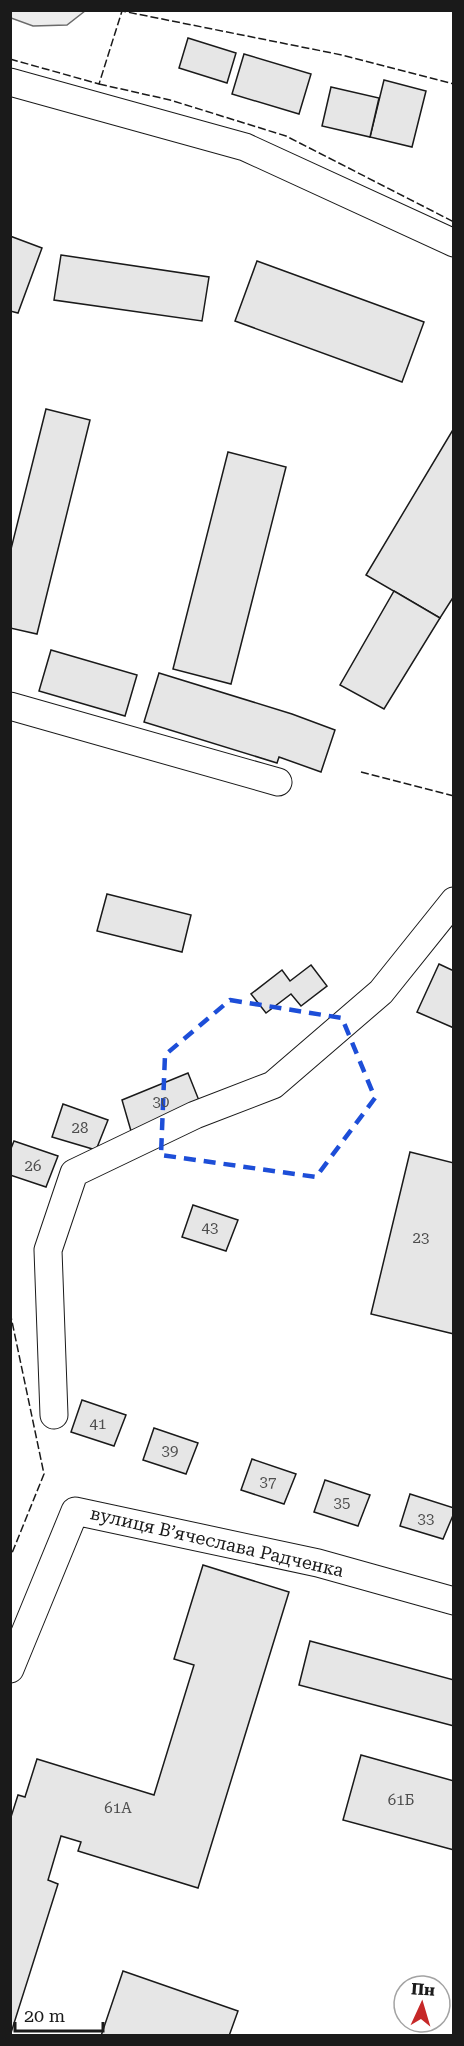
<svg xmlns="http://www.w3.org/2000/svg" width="464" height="2046" viewBox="0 0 464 2046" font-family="'Roboto Serif',serif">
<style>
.built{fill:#ededed;stroke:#6a6a6a;stroke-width:1.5}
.building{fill:#e6e6e6;stroke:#1a1a1a;stroke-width:1.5}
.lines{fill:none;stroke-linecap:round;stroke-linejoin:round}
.street-casing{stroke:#1a1a1a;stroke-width:29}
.street{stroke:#fff;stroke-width:27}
.fence{stroke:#1a1a1a;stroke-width:1.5;stroke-dasharray:8 3;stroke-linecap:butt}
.marked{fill:none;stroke:#1d4ed8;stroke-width:4.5;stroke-dasharray:12 8;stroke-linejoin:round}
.labels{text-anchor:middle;stroke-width:4.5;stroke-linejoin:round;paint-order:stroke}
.number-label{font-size:15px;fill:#4d4d4d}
.street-label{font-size:18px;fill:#1a1a1a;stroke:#fff}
</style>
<rect width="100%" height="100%" fill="#fff"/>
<path class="built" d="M11,10h74v1l-18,14 -34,1 -22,-8z"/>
<g class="building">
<path d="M188,38l48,15 -9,30 -48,-15z"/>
<path d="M244,54l67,20 -12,40 -67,-20z"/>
<path d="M384,80l42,11 -14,56 -42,-10z"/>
<path d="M331,87l48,11 -9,39 -48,-11z"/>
<path d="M10,236l32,12 -24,65 -8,-2z"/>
<path d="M61,255l148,22 -7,44 -148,-21z"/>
<path d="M257,261l167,61 -22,60 -167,-61z"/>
<path d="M46,409l44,11 -53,214 -27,-6v-75z"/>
<path d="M454,428v168l-14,22 -74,-43z"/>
<path d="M228,452l58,15 -55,217 -58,-15z"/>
<path d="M394,591l46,27 -56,91 -44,-24z"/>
<path d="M51,650l86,25 -12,41 -86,-25z"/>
<path d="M159,673l133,41 43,16 -14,42 -42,-15 -2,6 -133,-41z"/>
<path d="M107,894l84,21 -9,37 -85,-21z"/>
<path d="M439,964l15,7v57l-37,-16z"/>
<path d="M311,965l16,21 -26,20 -10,-12 -25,19 -15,-19 31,-24 8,11z"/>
<path d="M188,1073l12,30 -69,28 -9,-31z"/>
<path d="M63,1104l45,16 -12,30 -44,-13z"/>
<path d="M14,1141l44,15 -12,31 -36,-12v-24z"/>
<path d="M410,1152l44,11v171l-83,-20z"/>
<path d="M193,1205l45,15 -12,31 -44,-14z"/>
<path d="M82,1400l44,15 -12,31 -43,-14z"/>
<path d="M154,1428l44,15 -12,31 -43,-14z"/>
<path d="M252,1459l44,15 -12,30 -43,-14z"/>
<path d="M325,1480l45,15 -12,31 -44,-14z"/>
<path d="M410,1494l44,14v5l-11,26 -43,-13z"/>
<path d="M203,1565l86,27 -91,296 -120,-37 3,-9 -20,-6 -13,44 10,4 -48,152v-216l8,-25 7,2 12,-38 117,36 40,-130 -20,-6z"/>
<path d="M310,1641l144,39v46l-155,-41z"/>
<path d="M361,1755l93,26v69l-111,-30z"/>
<path d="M123,1971l115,40 -9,25h-128z"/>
</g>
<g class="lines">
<defs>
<g id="street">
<path d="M10,82l235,65 209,96"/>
<path d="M10,706l268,76"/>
<path d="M54,1415l-6,-165 26,-77 121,-58 78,-30 108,-93 73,-91"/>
<path d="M10,1669l65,-158 243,52 136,38"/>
</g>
</defs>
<use href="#street" class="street-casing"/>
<use href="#street" class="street"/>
<g class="fence">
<path d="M10,59l89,25 23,-73 220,44 112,29"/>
<path d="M99,84l71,16 116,36 168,86"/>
<path d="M361,772l93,24"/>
<path d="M10,1312l34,162 -34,84"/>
</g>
</g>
<path class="marked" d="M230,1000l112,18 33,80 -59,79 -155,-22 4,-100z"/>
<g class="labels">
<g class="number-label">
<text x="161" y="1107">30</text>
<text x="80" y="1133">28</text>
<text x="33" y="1171">26</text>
<text x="210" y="1233">43</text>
<text x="421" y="1243">23</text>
<text x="98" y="1429">41</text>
<text x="170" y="1456">39</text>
<text x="268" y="1487">37</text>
<text x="342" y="1508">35</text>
<text x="426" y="1524">33</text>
<text x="401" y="1805">61Б</text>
<text x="118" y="1813">61А</text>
</g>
<g class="street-label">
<text transform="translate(217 1542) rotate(13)" y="6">вулиця Вʼячеслава Радченка</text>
</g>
</g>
<rect width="464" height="2046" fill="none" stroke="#1a1a1a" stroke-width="24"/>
<g transform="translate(422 2004) rotate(4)"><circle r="28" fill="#ffffff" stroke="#a3a3a3" stroke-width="1.5"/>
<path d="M0-4.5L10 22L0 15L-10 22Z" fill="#c62828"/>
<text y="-9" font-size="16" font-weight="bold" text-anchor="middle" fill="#1a1a1a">Пн</text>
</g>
<path d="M15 2022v9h88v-9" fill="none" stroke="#1a1a1a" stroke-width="3"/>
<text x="24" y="2022" font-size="18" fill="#1a1a1a" stroke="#ffffff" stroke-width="4.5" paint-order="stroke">20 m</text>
</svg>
